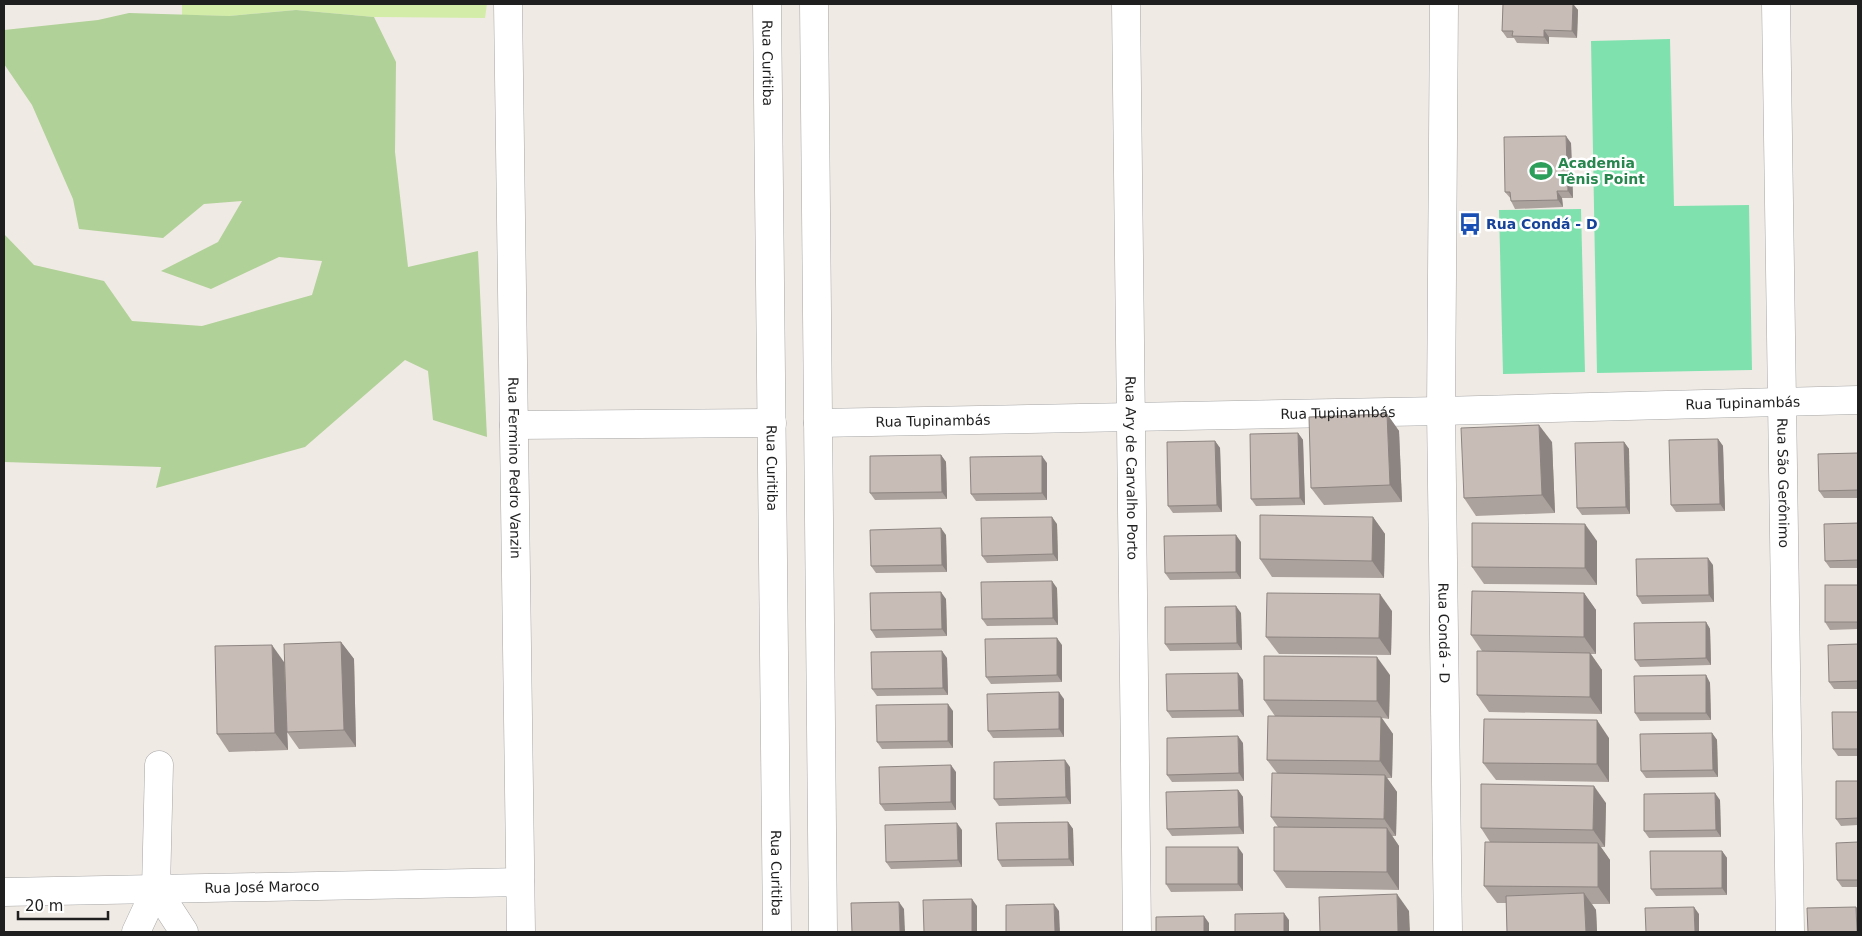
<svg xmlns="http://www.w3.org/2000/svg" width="1862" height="936" viewBox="0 0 1862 936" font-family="'DejaVu Sans',sans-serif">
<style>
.grass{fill:#d3eca8}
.forest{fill:#b0d197}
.pitch{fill:#7fe2ae}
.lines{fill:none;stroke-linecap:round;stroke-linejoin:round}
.minor-casing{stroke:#a6a6a6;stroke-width:29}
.minor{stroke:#fff;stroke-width:28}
.wall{fill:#aca29d}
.shaded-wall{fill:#8c8480}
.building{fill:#c8bcb7;stroke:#8c8480}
.labels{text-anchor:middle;stroke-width:5;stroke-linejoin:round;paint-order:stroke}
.street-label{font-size:14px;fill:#1f1f1f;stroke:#fff}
.leisure-label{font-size:14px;font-weight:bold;fill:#27864d;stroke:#fff;text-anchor:start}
.transit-label{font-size:14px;font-weight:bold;fill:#164399;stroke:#fff;text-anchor:start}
</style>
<rect width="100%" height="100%" fill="#f0eae4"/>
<path class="grass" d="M182,4h305l-2,14 -111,-1 -78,-7 -67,6 -47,-1z"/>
<path class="forest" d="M296,10l78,7 22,45 -1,90 13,115 70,-16 9,186 -54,-17 -5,-49 -23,-11 -100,87 -149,41 5,-21 -157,-5v-228l30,31 70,16 28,40 70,5 110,-31 10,-34 -43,-4 -68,32 -50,-18 57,-29 24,-41 -38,3 -41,34 -84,-9 -6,-30 -41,-94 -28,-41v-34l94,-10 31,-7 100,3z"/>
<g class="pitch">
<path d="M1670,39l4,167 75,-1 3,165 -155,3 -6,-332z"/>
<path d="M1581,209l4,163 -82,2 -4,-164z"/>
</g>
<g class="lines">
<defs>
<g id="minor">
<path id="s1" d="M508,4l13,928"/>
<path id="s2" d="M767,4l10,928"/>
<path d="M814,4l9,928"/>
<path id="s3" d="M1126,4l11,928"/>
<path id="s4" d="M1444,4l-3,407 7,521"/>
<path id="s5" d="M1776,4l14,928"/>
<path id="s6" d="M818,423l623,-12 417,-11"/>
<path d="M514,425l258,-2"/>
<path d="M156,889l28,43"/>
<path id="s7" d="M4,892l516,-10"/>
<path d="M136,932l20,-43 3,-124"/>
</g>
</defs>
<use href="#minor" class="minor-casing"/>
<use href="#minor" class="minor"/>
</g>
<g class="wall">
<path d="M1503,4h70l5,6 -1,28 -28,-1v7l-32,-1 -3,-5h-7l-5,-7z"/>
<path d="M1571,143l2,55h-11l1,9 -48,2 -4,-8v-2l-6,-7z"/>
<path d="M1387,414l12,17 3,71 -78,3 -13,-17z"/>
<path d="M1298,433l5,7 2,65 -49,1 -5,-7z"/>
<path d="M1718,439l5,7 2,65 -49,1 -5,-7z"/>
<path d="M1215,441l5,7 2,64 -49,1 -5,-7z"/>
<path d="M1552,442l3,71 -79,3 -12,-18z"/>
<path d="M1624,442l5,7 1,65 -48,1 -5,-7z"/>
<path d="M1858,453v45h-34l-5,-7z"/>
<path d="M941,455l5,7 1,37 -72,1 -5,-7z"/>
<path d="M1047,463v37l-71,1 -5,-7z"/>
<path d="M1373,517l12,17 -1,44 -112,-1 -12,-18z"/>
<path d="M1858,523v45h-28l-5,-7z"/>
<path d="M1057,524l1,37 -71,2 -5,-7z"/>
<path d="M946,535l1,37 -71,1 -5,-7z"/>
<path d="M1597,541v44l-113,-1 -12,-17z"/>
<path d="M1241,542v37l-71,1 -5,-7z"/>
<path d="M1713,565l1,37 -72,2 -5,-8z"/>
<path d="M1858,585v44l-28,1 -5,-8z"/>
<path d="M1057,588l1,37 -71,1 -5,-7z"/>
<path d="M1584,593l12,17v44h-5l11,16v44l-113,-2 -12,-17 5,-44 -11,-16z"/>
<path d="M946,599l1,37 -71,2 -5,-8z"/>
<path d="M1392,611l-1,44 -112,-1 -13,-17z"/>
<path d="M1241,613l1,37 -72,1 -5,-7z"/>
<path d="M1706,622l4,7 1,36 -71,2 -5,-7z"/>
<path d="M341,642l13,17 2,88 -57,2 -12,-17 1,18 -59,2 -12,-18 67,-72z"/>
<path d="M1858,644v45h-24l-5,-7z"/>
<path d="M1062,645v37l-71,2 -5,-7z"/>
<path d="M947,658l1,37 -71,1 -5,-7z"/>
<path d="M1390,675l-1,44 -7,-1 11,16 -1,44h-5l10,14 -1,44h-4l7,10v44l-113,-2 -12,-17 4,-44 -7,-10 6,-44 -10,-13 8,-44 -11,-16z"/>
<path d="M1706,675l4,8 1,37 -71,1 -5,-8z"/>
<path d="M1243,680l1,37 -72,1 -5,-7z"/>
<path d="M1064,699v38l-71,1 -5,-7z"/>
<path d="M953,711v37l-71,1 -5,-7z"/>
<path d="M1858,712v44h-20l-5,-7z"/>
<path d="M1712,733l5,7 1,37 -72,1 -5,-7z"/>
<path d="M1609,738v44l-113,-2 -13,-17z"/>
<path d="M1243,743l1,38 -72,1 -5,-7z"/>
<path d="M1070,767l1,37 -72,2 -5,-7z"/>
<path d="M956,772v38l-71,1 -5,-7z"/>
<path d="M1858,781v44l-17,1 -5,-7z"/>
<path d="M1238,790l5,7 1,37 -72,2 -5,-7z"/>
<path d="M1720,800l1,37 -72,1 -5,-7z"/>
<path d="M1606,803l-1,44h-4l9,13v44h-18l4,6 1,22h-90l-1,-29h-9l-13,-17 6,-44 -9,-14z"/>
<path d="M1068,822l5,7 1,37 -72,1 -4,-7z"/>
<path d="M962,830v37l-71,2 -5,-7z"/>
<path d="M1858,842v45h-16l-5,-7z"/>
<path d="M1722,851l5,7v37l-71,1 -5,-7z"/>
<path d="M1243,854v37l-72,1 -5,-8z"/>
</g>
<g class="shaded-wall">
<path d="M1573,4l5,6 -1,28 -5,-7z"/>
<path d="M1544,30l5,7v7l-5,-7z"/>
<path d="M1566,136l5,7 2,55 -5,-7z"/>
<path d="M1557,191l5,7 1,9 -5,-7z"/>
<path d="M1387,414l12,17 3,71 -12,-17z"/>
<path d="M1539,425l13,17 3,71 -13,-18z"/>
<path d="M1298,433l5,7 2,65 -5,-7z"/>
<path d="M1718,439l5,7 2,65 -5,-7z"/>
<path d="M1215,441l5,7 2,64 -5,-7z"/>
<path d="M1624,442l5,7 1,65 -4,-7z"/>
<path d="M941,455l5,7 1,37 -5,-7z"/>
<path d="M1042,456l5,7v37l-5,-7z"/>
<path d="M1052,517l5,7 1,37 -5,-7z"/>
<path d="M1373,517l12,17 -1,44 -12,-17z"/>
<path d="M1585,524l12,17v44l-12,-17z"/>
<path d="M941,528l5,7 1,37 -5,-7z"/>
<path d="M1236,535l5,7v37l-5,-7z"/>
<path d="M1708,558l5,7 1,37 -5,-7z"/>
<path d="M1052,581l5,7 1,37 -5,-7z"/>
<path d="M941,592l5,7 1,37 -5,-7z"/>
<path d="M1584,593l12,17v44l-12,-17z"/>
<path d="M1380,594l12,17 -1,44 -12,-17z"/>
<path d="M1236,606l5,7 1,37 -5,-7z"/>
<path d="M1706,622l4,7 1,36 -5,-7z"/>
<path d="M1057,638l5,7v37l-5,-7z"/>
<path d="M341,642l13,17 2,88 -12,-17z"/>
<path d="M272,645l12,17 4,88 -13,-17z"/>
<path d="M942,651l5,7 1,37 -5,-7z"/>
<path d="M1590,653l12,17v44l-12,-17z"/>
<path d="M1377,657l13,18 -1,44 -12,-18z"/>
<path d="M1238,673l5,7 1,37 -5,-7z"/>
<path d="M1706,675l4,8 1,37 -5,-7z"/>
<path d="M1059,692l5,7v38l-5,-8z"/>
<path d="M948,704l5,7v37l-5,-7z"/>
<path d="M1381,717l12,17 -1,44 -12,-17z"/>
<path d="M1597,720l12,18v44l-12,-18z"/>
<path d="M1712,733l5,7 1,37 -5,-7z"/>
<path d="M1238,736l5,7 1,38 -5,-8z"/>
<path d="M1065,760l5,7 1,37 -5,-7z"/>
<path d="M951,765l5,7v38l-5,-8z"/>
<path d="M1385,775l12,17 -1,44 -12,-17z"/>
<path d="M1594,786l12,17 -1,44 -12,-17z"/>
<path d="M1238,790l5,7 1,37 -5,-7z"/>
<path d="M1715,793l5,7 1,37 -5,-7z"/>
<path d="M1068,822l5,7 1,37 -5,-7z"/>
<path d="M957,823l5,7v37l-4,-7z"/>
<path d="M1387,828l12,18v44l-12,-18z"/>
<path d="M1598,843l12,17v44l-12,-17z"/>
<path d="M1238,847l5,7v37l-5,-7z"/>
<path d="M1722,851l5,7v37l-5,-7z"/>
<path d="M1584,893l12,17 1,22h-11z"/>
<path d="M1397,894l12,17 1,21h-12z"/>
<path d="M972,899l5,7v26h-5z"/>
<path d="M899,902l5,7 1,23h-5z"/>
<path d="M1054,904l5,7 1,21h-5z"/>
<path d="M1694,907l5,7v18h-4z"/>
<path d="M1856,907l2,3v22h-1z"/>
<path d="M1284,913l5,7v12h-5z"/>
<path d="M1204,916l5,7v9h-5z"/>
</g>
<g class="building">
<path d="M1503,4h70l-1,27 -28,-1v7l-32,-1 1,-5h-11z"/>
<path d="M1566,136l2,55h-11l1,9 -47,1 -1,-9h-5l-1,-55z"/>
<path d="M1387,414l3,71 -79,3 -2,-71z"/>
<path d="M1539,425l3,70 -78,3 -3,-70z"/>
<path d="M1298,433l2,65 -49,1 -1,-65z"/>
<path d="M1718,439l2,65 -49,1 -2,-65z"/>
<path d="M1215,441l2,64 -49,1 -1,-64z"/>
<path d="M1624,442l2,65 -49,1 -2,-65z"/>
<path d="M1858,453v37l-39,1 -1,-37z"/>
<path d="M941,455l1,37 -72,1v-37z"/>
<path d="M1042,456v37l-71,1 -1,-37z"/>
<path d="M1260,515l113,2 -1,44 -112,-2z"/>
<path d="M1052,517l1,37 -71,2 -1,-38z"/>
<path d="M1472,523l113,1v44l-113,-1z"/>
<path d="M1858,523v37l-33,1 -1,-37z"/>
<path d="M941,528l1,37 -71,1 -1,-36z"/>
<path d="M1236,535v37l-71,1 -1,-37z"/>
<path d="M1708,558l1,37 -72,1 -1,-37z"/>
<path d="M1052,581l1,37 -71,1 -1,-37z"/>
<rect x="1825" y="585" width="33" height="37"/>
<path d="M1472,591l112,2v44l-113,-2z"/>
<path d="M941,592l1,37 -71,1 -1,-37z"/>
<path d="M1267,593l113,1 -1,44 -113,-1z"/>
<path d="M1236,606l1,37 -72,1v-37z"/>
<path d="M1706,622v36l-71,2 -1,-37z"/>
<path d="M1057,638v37l-71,2 -1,-38z"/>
<path d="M341,642l3,88 -57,2 -3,-88z"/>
<path d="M1858,644v37l-29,1 -1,-37z"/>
<path d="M272,645l3,88 -58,1 -2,-88z"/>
<path d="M942,651l1,37 -71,1 -1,-37z"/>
<path d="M1477,651l113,2v44l-113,-2z"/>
<path d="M1264,656l113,1v44l-113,-1z"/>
<path d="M1238,673l1,37 -72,1 -1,-37z"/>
<path d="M1706,675v38h-71l-1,-37z"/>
<path d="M1059,692v37l-71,2 -1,-37z"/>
<path d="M948,704v37l-71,1 -1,-37z"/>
<path d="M1832,712h26v37h-25z"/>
<path d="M1268,716l113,1 -1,44 -113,-1z"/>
<path d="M1484,719l113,1v44l-114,-1z"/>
<path d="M1712,733l1,37 -72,1 -1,-37z"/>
<path d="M1238,736l1,37 -72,2v-37z"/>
<path d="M1065,760l1,37 -72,2v-37z"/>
<path d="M951,765v37l-71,2 -1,-37z"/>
<path d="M1272,773l113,2 -1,44 -113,-2z"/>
<path d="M1836,781h22v37l-22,1z"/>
<path d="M1481,784l113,2 -1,44 -112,-2z"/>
<path d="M1238,790l1,37 -72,2 -1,-37z"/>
<path d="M1715,793l1,37 -72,1v-37z"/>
<path d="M1068,822l1,37 -71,1 -2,-37z"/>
<path d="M957,823l1,37 -72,2 -1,-37z"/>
<path d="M1274,827l113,1v44l-113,-1z"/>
<path d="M1485,842l113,1v44l-114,-1z"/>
<path d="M1858,842v38h-21l-1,-37z"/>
<rect x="1166" y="847" width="72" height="37"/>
<path d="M1650,851h72v37l-71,1z"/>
<path d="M1584,893l2,39h-79l-1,-36z"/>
<path d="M1397,894l1,38h-78l-1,-35z"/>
<path d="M972,899v33h-48l-1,-32z"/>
<path d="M899,902l1,30h-48l-1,-29z"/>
<path d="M1054,904l1,28h-49v-27z"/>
<path d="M1694,907l1,25h-49l-1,-24z"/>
<path d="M1856,907l1,25h-49l-1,-24z"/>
<path d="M1284,913v19h-49v-18z"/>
<path d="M1204,916v16h-48v-15z"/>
</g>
<defs>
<symbol id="stadium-bare" viewBox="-9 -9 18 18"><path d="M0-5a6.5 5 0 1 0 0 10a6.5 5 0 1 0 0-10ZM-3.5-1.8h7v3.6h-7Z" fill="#2e9e5b" stroke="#fff" stroke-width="2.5" paint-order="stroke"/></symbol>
<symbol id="bus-bare" viewBox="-9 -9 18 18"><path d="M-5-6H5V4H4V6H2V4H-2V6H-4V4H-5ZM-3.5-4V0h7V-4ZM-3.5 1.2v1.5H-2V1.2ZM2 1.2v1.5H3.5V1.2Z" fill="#1a4fb4" stroke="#fff" stroke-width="2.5" paint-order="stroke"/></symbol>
</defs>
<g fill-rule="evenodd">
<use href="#stadium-bare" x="1525" y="155" width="32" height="32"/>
<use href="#bus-bare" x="1454" y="208" width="32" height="32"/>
</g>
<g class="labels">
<g class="street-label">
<text dy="5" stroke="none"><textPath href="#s2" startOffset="59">Rua Curitiba</textPath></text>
<text dy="5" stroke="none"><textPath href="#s6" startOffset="925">Rua Tupinambás</textPath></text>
<text dy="5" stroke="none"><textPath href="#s6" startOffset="520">Rua Tupinambás</textPath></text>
<text dy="5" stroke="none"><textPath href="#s6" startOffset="115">Rua Tupinambás</textPath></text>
<text dy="5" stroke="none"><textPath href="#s1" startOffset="464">Rua Fermino Pedro Vanzin</textPath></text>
<text dy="5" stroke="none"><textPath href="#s2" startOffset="464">Rua Curitiba</textPath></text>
<text dy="5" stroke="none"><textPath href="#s3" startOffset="464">Rua Ary de Carvalho Porto</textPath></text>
<text dy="5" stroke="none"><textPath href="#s5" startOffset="479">Rua São Gerônimo</textPath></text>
<text dy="5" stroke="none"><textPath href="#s4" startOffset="629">Rua Condá - D</textPath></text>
<text dy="5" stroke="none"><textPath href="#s2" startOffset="869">Rua Curitiba</textPath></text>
<text dy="5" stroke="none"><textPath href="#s7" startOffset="258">Rua José Maroco</textPath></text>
</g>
<g class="leisure-label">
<text x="1558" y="168">Academia<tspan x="1558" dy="16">Tênis Point</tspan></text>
</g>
<g class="transit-label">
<text x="1486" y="229">Rua Condá - D</text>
</g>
</g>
<rect width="1862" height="936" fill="none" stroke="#1f1f1f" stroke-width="10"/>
<path d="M18 911v8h90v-8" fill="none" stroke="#1f1f1f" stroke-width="2.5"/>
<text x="25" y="911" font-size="15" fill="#1f1f1f" stroke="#ffffff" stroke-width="4" paint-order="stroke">20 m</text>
</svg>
